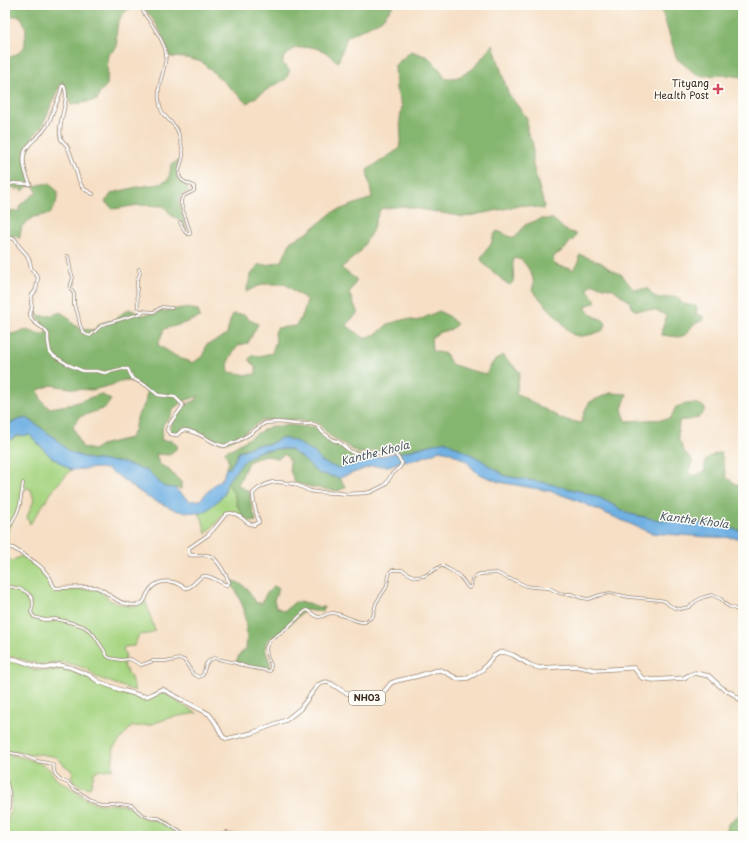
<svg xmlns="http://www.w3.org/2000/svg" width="748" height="841" viewBox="0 0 748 841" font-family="'Playpen Sans',sans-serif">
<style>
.green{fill:#a7d582;stroke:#718050}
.forest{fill:#85b670;stroke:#607047;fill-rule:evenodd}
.water{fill:#6fb0e3;stroke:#556d80}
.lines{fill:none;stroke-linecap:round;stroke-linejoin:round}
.minor-casing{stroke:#988472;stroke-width:3.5}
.tertiary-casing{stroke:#988472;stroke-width:4}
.primary-casing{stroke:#988472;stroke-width:5}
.minor{stroke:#fff;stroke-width:2}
.tertiary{stroke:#fff;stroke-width:2.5}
.primary{stroke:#fff;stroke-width:3.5}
.poi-dot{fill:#d1495b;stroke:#fdfcf7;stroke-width:1.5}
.labels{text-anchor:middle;stroke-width:3;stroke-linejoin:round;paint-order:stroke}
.shield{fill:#fdfcf7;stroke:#75695f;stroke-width:1}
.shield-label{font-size:9px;font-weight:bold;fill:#3b2a1e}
.poi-label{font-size:10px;fill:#3b2a1e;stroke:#fdfcf7;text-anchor:end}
.water-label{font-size:11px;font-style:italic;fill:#4d5963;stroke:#fdfcf7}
</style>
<rect width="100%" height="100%" fill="#fdfcf7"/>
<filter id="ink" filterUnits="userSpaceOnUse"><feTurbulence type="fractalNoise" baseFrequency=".025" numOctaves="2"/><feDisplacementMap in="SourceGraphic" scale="8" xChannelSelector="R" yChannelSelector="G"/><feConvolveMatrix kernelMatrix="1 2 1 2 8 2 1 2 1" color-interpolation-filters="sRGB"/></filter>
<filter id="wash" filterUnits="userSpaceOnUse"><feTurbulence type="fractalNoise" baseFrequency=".012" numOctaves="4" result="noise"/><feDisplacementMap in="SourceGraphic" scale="16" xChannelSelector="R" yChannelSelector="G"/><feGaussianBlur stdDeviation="0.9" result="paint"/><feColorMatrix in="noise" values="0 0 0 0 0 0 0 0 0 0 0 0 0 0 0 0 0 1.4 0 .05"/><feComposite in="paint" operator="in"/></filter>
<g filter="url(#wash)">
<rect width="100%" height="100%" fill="#f6dfc5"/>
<g class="green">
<path d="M30,435l20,21 21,14 -15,16 -26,38 -3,-7 7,-17 -3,-10 -3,-2 -5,1 -2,15 -13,25 -1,15 -2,2v-103l12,-7z"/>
<path d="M227,482l7,11 3,12 8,14c-6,-5 -11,-8 -19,-7l-20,22 -4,-16 -4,-5 7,-1 19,-17z"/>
<path d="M6,553l2,6 4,2 9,-5c10,4 19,14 26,23 4,5 4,8 10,12 8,0 35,-4 41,-1 5,2 8,7 12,10 11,6 26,9 36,2l9,29 -7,3 -9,1 -5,11 -10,1 -1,3 3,6c-6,11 0,12 5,22 2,4 3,9 4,13l-39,-14 -9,-8 -12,-4 -14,-3 -21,3 -26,-8h-9v-103z"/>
<path d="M8,662l10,1 14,6 15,2 15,-3 17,5 12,7 26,13 21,4 11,1 12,-6 6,3 14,9 16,9 -28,5 -20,7 -18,2 -17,20 -2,22 -17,2 -5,17 -9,-2 -9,-6 1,-8 -10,-8 -6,-7 -17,-3 -8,1 -27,-4v-87z"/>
<path d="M7,754l18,4 14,5 6,3 4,3 8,11 7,3 22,16 8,4 8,1h13l18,3 10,11 6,2h11l10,8 8,4 6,4h-179c0,-12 6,-22 6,-34 1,-12 -4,-17 -6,-28 -1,-5 0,-13 0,-19z"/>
</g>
<g class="forest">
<path d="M5,5h128l1,1c-3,2 -7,4 -9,6 -10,9 -9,22 -8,35l-9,8 -1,30 -7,7 -3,8 -26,5 -9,-24 -20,45 -13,16 2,3 -4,9 1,18 6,14 16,-3 8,9 -2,12 -6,10 -17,3 -11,9 -3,13 -3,-3 -11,1v-16l2,-4 -2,-2v-4h14l1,-6 17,-13 -3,-6h-6l-5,5 -4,-3 -3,2 -2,-3 -5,1 -4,4v-133c6,-2 13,-5 17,-9 3,-3 3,-6 3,-10 2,-11 1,-15 -5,-24h-8l-7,6z"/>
<path d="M142,5h252l-13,15 -34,17 -9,25 -14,-11 -12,-4 -17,1 -12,10v6l7,6 -4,9 -15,8 -24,16 -45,-41 -15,-4 -17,-1c-5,-13 -9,-27 -18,-39 -3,-4 -7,-8 -10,-13z"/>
<path d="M660,5h83v72l-17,-2 -27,1 -22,-17z"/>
<path d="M493,44l15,49 19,25v13l6,13v22l10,35 1,5 -1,3 -20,-4 -59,12 -61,-11 -23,3 -8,22 -12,21 -19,16 16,12 -8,13 9,20 -12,12 18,13 13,-4 11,-10 18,-5 11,2 22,-10 9,5 9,8 -7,6 -10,2 -9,6 1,13 14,3 5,10 18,6 17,4 7,-12 9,-7 18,17 -4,21 46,26 19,4 5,-15 4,-6 20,-9 17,1 -5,15 4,12 44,-2 6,-12c11,-3 19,-7 29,1 -3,13 -16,11 -26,13l-1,17 6,13 9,10 -5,11 6,4 11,-5c-2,-13 5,-15 16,-19l5,25 17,12v42l-33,-7 -52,-4 -28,-6 -30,-16 -17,-6 -37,-9 -41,-7 -27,-18 -50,-13 -28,8 -3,-1 -6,-4h-3l-10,4 -5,-1 -8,2h-7l-29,-18 -12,-13 -42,-3 -14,2 -17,12 -15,8 -10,1 -13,-7 -22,-9 -3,4 -5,3 -6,-1v-5l7,-11 12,-13 6,-2 4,-5 -15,5 -10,7 -4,10 -7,6 -2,16 12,1 5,6 -9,8 -13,-1 3,10 9,5 13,13v7l-17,-2 -17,-16 -23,-8 -35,-4 -20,-7 -14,-14 -28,-20 -9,2 -13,6v-92h7l14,-4 18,5 3,-5 -5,-6 -6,-10c9,4 15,2 24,-2l8,5 5,7 8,5 12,1 4,-2 2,-4 6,-2 10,-2 9,-8 5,-3 13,6 41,-7 15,2 2,7 -18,7 -18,5 -6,16 21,13 14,5 11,-8 2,-10 9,-4 12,-7 3,-13 3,-7 12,1 3,4 10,5 -10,19 -9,2 -6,7 -5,10 1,10 19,3 8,-1v-6l-7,-9 4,-4 6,1 13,-3 4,-13 -1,-7 2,-5 19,-2 7,-12 4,-14 -22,-16h-21l-8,3 -10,5 5,-17 7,-10h9l15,-4 9,-20 16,-8 26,-21 39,-14 -5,-28 32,-21 2,-13 -1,-17 2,-13 -6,-17 -1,-24 16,-14 17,6 13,14 4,8 13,-2 15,-8zM124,380c11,1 16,5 23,12l-2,11 -6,10 -3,8 -2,10 -4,7 -29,7 -8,5 -11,-3 -9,-21 6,-9 26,-9 6,-8 -10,-6 -32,11 -20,3 -8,-8 -3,-10 14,-5 24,4 16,1 20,-5z"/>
<path d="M179,160l-2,7 1,12 9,7 1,5 -6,4 -3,5 2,10 6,21 -2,-2 -5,-9 -8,-4 -8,-10 -26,-1 -24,4 -9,-7 7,-9 25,-6 23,-3 9,-5 2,-14z"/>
<path d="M540,219h13l12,11 11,4 -1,4 -6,5 -4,6 -11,7 -1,4 1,4 8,3 9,1 -1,1h4l4,-5 1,-8 2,-1 21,8 6,5 14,7 11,14h15l3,3 1,3c9,6 17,1 26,2l4,7 14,2 1,2 -1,6 7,2v4l-10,5 -8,10 -6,2 -17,-2c-2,-7 4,-12 4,-19 -9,-8 -21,-6 -32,-6l-5,-9 -16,-12 -20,-5 -4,2 -1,3 1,4 6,6v4l-8,2 -1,4 6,6 11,5 3,3c-1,7 -4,8 -10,10 -7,2 -17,5 -24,1 -5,-3 -8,-10 -12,-14 -10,-10 -19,-20 -28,-30 5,-11 -4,-22 -10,-30l-8,-2c-3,8 1,16 -1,24l-3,3 -4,-2 -23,-20 -2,-4c2,-6 7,-10 10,-15 2,-5 2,-9 6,-13 6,2 12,6 18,7l10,-13z"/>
<path d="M287,425l27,2 4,2 8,9 25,16 14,3 11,-2 -2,3 -18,6 -17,5 -10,-4 -8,-4 -6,-8 -22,-13 -12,-2 -11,6 -15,1 -16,6 -9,17h-4l3,-6 -4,-11 8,-3 21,-13 17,-9h13z"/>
<path d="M274,449h15l13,9 16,15 21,5 7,9 -8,4 -22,-3 -21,-5c-1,-3 -3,-7 -4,-10 -3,-9 2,-12 -7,-19l-6,5 -14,-4 -16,7 -10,23 10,6 2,3 1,10 5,17 -5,1c-13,-7 -12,-15 -17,-29 -2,-3 -5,-7 -7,-11 13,-17 22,-32 46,-32z"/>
<path d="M232,581c12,1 19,12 24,22h6l4,-9 8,-8 5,3 -5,11 2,7 8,4 11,-9 14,1 8,4h7l-1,5 -18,-2 -18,17 -20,14 -2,6 1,5 4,11v3l-3,2 -15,-2 -16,-4 3,-7 7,-6 1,-13 -3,-27 -8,-18 -4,-5z"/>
<path d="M743,784v52h-20l5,-12 13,-11c0,-8 -3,-21 2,-29z"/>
</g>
<path class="water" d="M27,418l28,20 14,14 20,7 35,4 23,8 17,16 10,1 16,13 10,-1 14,-15 9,-7 3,-10h4l9,-16 16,-7 15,-1 11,-6 12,2 22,13 6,8 8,4 10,3 17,-4 18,-6 23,-6 3,1 45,-12 33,17 27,18 41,7 37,9 17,6 30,16 28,6 52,4 33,7v7l-35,-1 -57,-4 -46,-20 -29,-13 -26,-9 -51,-9 -22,-9 -11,-12 -17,-9 -10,-2 -7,4 -18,6 -10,1 -16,5h-16l-33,12 -21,-5 -16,-15 -13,-9h-15l-1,1h-8l-10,3 -7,5 -7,6 -14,18 -3,13 -19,17 -7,1 -20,-2 -29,-13 -19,-13 -13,-10 -10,-6 -9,-1 -27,2 -21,-14 -20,-21 -13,1 -12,7v-17l13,-6z"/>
</g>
<g filter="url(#ink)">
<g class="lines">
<defs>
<g id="minor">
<path d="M139,5c3,3 4,6 6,10 7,9 21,29 21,40 -1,20 -11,30 -6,51 2,11 11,14 16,22 4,6 5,17 7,24 2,8 -9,21 -1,28 3,3 8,4 12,6v5c-7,3 -14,5 -13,13l9,27v3h-2l-3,-2 -5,-10"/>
<path d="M68,256c3,9 0,12 5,21l-3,11 4,6v11l4,9 1,7 3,10 3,3 5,2 11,-10 4,-2 37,-11 2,-2"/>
<path d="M139,269l1,5 -3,6v4l1,26 3,1 13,1 8,-5 10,1"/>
<path d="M5,546l3,-17 9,-16 3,-9 3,-21"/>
<path d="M5,586c10,1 27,4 28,17 0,3 -1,7 -2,9l3,5 11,3 10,-1 10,2 18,5 7,5 4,4 10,15 3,6 3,2 11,2 9,-1 11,6 12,-4h17l10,-2 4,1 9,14 6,3 4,-2c3,-10 1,-12 11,-17l22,5 11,4 23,4 1,-6 -4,-9 -1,-8 3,-7 18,-13 17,-16 3,-2c4,2 8,6 11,7 6,1 8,-5 16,-4 4,1 8,2 12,4 7,2 12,6 19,5l8,-6 3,-13 10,-15 4,-16 2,-2h10l11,6 4,1 7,-1 17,-10h2c6,4 13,6 17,11 4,3 5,8 9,11l2,-2 1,-7 5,-4 3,-1 17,-1 10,5 9,3 10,5 7,1 16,1 10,5 5,1h7l11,4 7,1 11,-4 10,-2 19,4 31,3 5,1 4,4 6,3 5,1 9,-2 7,-6 8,-4 8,-2 9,4 4,5 5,3 5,2 8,2"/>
<path d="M5,752l18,3 14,6 11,2 5,2 2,9 6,6 7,3 6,6 17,11 10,3h12l19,3 10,9 10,3h7l27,18"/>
<path d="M5,778c7,17 5,29 0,46"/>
<path d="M213,836l14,-4 13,4"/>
</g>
<g id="tertiary">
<path d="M5,188l8,-5 14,1h3c-5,-11 -11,-29 -1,-39 5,-6 13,-11 17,-18 4,-5 5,-12 8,-18 3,-7 6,-15 8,-23h2c7,14 -8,37 -3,53 1,2 4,4 6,7 4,8 6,16 9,24 1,5 3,10 5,15l3,4 9,5"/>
<path d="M5,240l6,-2 4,1 4,7 8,9 3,7 1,6 7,9 -2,13 -4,5 -1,8 1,4 -2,7 1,4 3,4 10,7 4,5v7l2,11 4,4 15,9 14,6h14l8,2 16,-4h7l4,9 15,8 11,9 17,2 8,8c-4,9 -13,15 -16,25l3,4 7,1 4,-4 5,-1 12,4 17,9 9,3 12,-4 12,-7 17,-12 12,-1 20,2h15l6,2 4,6 11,8 6,2 12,10 8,3 14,-3 5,1 8,-4h5l8,10 3,4 -2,4 -8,7 -7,11 -14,7 -6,1 -18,1 -9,-1 -23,-1 -5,-1 -15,-7 -16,-2h-6l-6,2 -8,4 -6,5c0,11 3,19 6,29l-5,3 -6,-2 -9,-7 -4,-2 -5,-1 -4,1 -13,16 -5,5 -19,13v4l1,3c7,1 14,-1 20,1 7,2 16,19 19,26l-2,3c-7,-2 -15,-9 -22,-9 -8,0 -10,11 -19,12 -5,-2 -9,-6 -14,-6 -10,-2 -20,2 -24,11 -2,2 -2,6 -4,8 -3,5 -13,4 -18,3 -12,-3 -19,-13 -30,-17l-41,1 -2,-3 -3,-7 -8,-10 -6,-5 -23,-15 -8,-1"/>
</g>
<path id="primary" d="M5,660l4,-1h6l26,9h5l13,-3 10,2 20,8 10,7 22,8 21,6h6l14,-7 47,25 6,8 8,15 4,2 25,-6 34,-13 14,-11 14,-19 4,-5 4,-2 5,-1 5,2 12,8 18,6 7,1 6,-1 7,-4 9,-11 5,-2 22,-5 16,-5 7,-1 17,9 10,-1 8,-4 6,-4 12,-14 5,-3 5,-1 9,3 17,10 9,3 36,-2 21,4 34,-2h4l8,10 11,2 31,-2 5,-3 6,-2 14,3 13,12 11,6 10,8"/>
</defs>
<use href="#minor" class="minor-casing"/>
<use href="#tertiary" class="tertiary-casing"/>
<use href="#primary" class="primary-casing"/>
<use href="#minor" class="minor"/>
<use href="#tertiary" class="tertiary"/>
<use href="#primary" class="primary"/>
</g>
</g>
<path class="poi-dot" d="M716 83h4v4h4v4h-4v4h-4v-4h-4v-4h4z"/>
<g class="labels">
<rect class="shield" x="349" y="691" width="36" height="14" rx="3"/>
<g class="shield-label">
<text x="367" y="701">NH03</text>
</g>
<g class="poi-label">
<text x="709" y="87">Tityang<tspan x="709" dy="12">Health Post</tspan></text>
</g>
<g class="water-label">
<text transform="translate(375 453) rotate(-14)" y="4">Kanthe Khola</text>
<text transform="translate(694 520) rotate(7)" y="4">Kanthe Khola</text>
</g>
</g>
<rect width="748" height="841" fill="none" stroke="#fdfcf7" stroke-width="20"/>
</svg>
